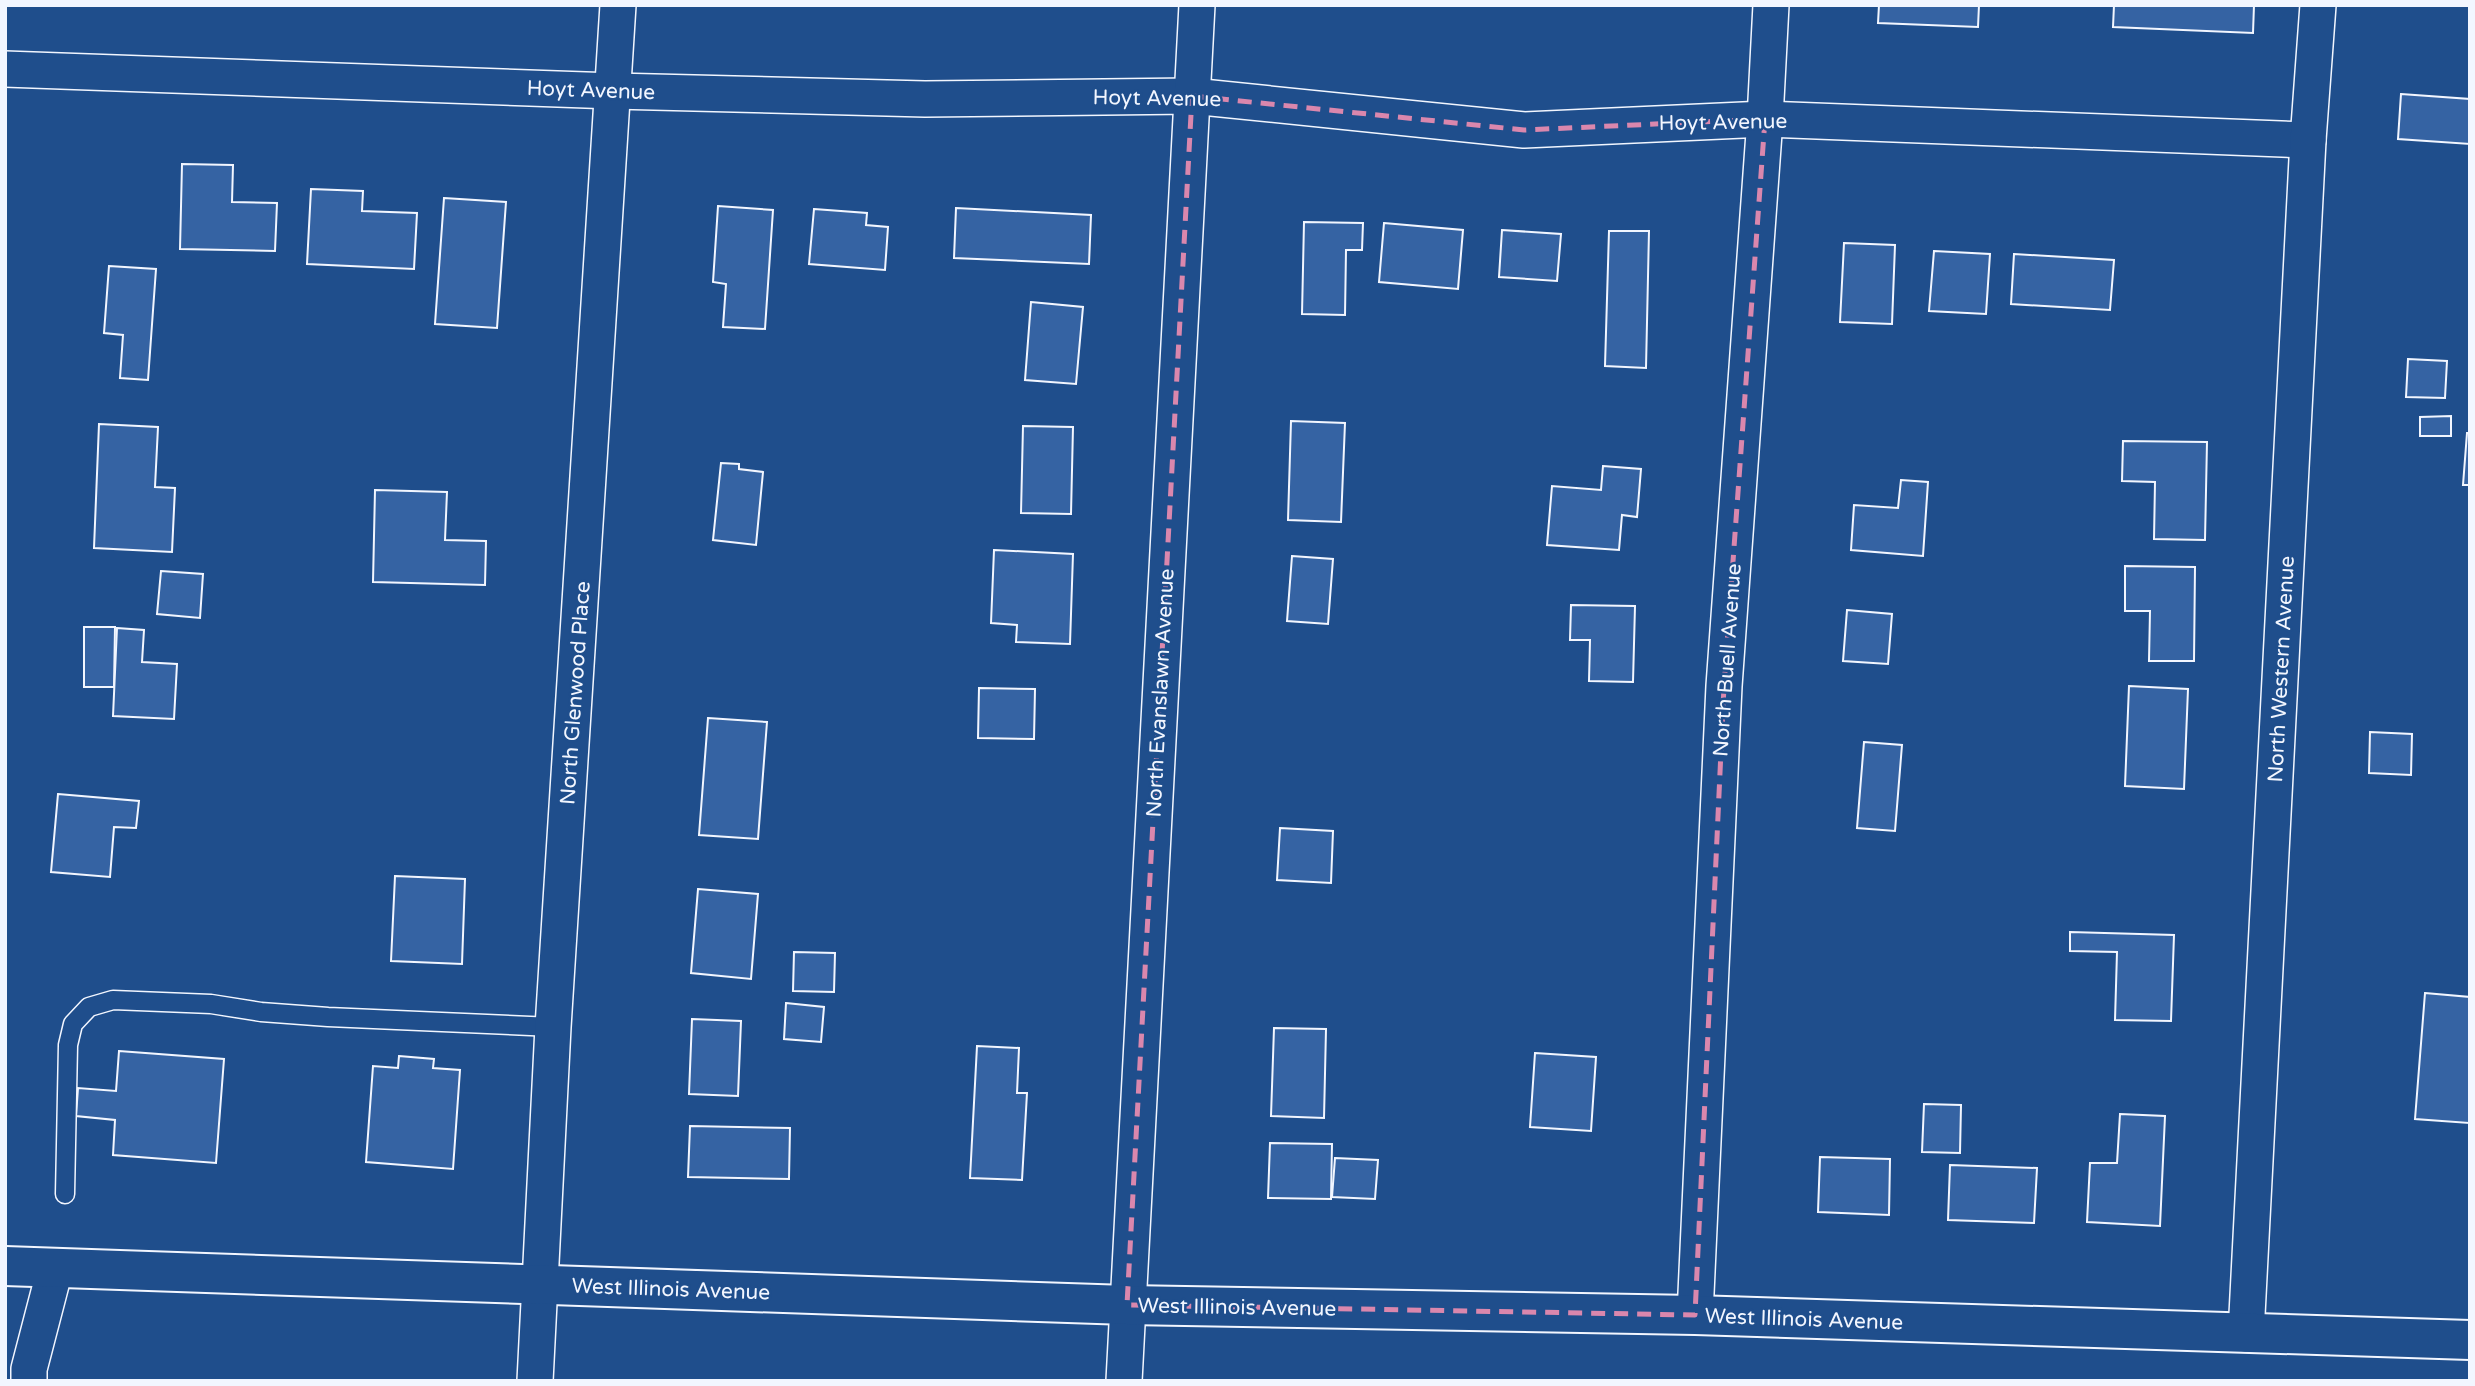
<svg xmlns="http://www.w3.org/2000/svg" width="2475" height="1386" viewBox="0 0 2475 1386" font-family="'Varela Round',sans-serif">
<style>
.building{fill:#3563a3;stroke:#f2f6ff;stroke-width:2}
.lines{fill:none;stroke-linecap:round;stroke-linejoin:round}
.service-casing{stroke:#f2f6ff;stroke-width:21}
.minor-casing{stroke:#f2f6ff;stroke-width:38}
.tertiary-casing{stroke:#f2f6ff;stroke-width:42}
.service{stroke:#1f4e8c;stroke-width:18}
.minor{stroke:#1f4e8c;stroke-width:35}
.tertiary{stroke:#1f4e8c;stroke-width:38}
.marked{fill:none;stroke:#da87ad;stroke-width:5;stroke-dasharray:14 9;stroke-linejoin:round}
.labels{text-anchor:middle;stroke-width:5;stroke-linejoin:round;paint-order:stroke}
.street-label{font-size:21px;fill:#f2f6ff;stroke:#1f4e8c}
</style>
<rect width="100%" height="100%" fill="#1f4e8c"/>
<g class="building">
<path d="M1879,5h100l-1,22 -100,-4z"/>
<path d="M2114,5h140l-1,28 -140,-6z"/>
<path d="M2401,94l69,5v45l-72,-5z"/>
<path d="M182,164l51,1 -1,37 45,1 -2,48 -95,-2z"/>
<path d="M311,189l52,2 -1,20 55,2 -3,56 -107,-5z"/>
<path d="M444,198l62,4 -9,126 -62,-4z"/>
<path d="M718,206l55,4 -8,119 -42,-2 3,-43 -13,-2z"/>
<path d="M956,208l135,7 -2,49 -135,-6z"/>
<path d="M814,209l53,4 -1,12 22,2 -3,43 -76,-6z"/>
<path d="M1304,222l59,1 -1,27h-16l-1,65 -43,-1z"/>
<path d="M1384,223l79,7 -5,59 -79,-7z"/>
<path d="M1502,230l59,4 -4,47 -58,-4z"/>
<path d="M1609,231h40l-3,137 -41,-2z"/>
<path d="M1844,243l51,2 -3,79 -52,-2z"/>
<path d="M1934,251l56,3 -4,60 -57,-3z"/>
<path d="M2014,254l100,6 -4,50 -99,-6z"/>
<path d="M109,266l47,3 -8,111 -28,-2 3,-43 -19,-2z"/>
<path d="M1031,302l52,5 -7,77 -51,-4z"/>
<path d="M2408,359l39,2 -2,37 -39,-1z"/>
<path d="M2451,416v20h-31v-19z"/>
<path d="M1291,421l54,2 -4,99 -53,-2z"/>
<path d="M99,424l59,3 -3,60 20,1 -3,64 -78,-4z"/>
<path d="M1023,426l50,1 -2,87 -50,-1z"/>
<path d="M2467,433h3v52h-7z"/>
<path d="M2123,441l84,1 -2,98 -51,-1 1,-57 -33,-1z"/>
<path d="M721,463l18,1v5l24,3 -7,73 -43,-5z"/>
<path d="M1603,466l38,3 -4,48 -15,-2 -3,35 -72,-5 5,-59 49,4z"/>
<path d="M1901,480l27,2 -5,74 -72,-6 3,-45 44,3z"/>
<path d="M375,490l72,2 -2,48 41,1 -1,44 -112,-3z"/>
<path d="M994,550l79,4 -3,90 -54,-2 1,-17 -26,-2z"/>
<path d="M1292,556l41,3 -5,65 -41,-3z"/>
<path d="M2125,566l70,1 -1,94h-45l1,-50h-25z"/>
<path d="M161,571l42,3 -3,44 -43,-4z"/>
<path d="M1571,605l64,1 -2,76 -44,-1 1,-41h-20z"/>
<path d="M1847,610l45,4 -4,50 -45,-3z"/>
<path d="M84,627h31l-1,60h-30z"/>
<path d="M117,628l27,2 -2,32 35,2 -3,55 -61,-3z"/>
<path d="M2129,686l59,3 -4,100 -59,-3z"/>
<path d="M979,688l56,1 -1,50 -56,-1z"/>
<path d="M708,718l59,4 -9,117 -59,-4z"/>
<path d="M2370,732l42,2 -1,41 -42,-2z"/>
<path d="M1864,742l38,3 -7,86 -38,-3z"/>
<path d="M58,794l81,7 -3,27 -22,-1 -4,50 -59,-5z"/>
<path d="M1280,828l53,3 -2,52 -54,-3z"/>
<path d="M395,876l70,3 -3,85 -71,-3z"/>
<path d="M698,889l60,5 -7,85 -60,-6z"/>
<path d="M2070,932l104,3 -3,86 -56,-1 2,-68 -47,-1z"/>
<path d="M794,952l41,1 -1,39 -41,-1z"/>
<path d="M2425,993l45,4 -1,126 -54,-4z"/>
<path d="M786,1003l38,4 -3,35 -37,-3z"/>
<path d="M692,1019l49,2 -3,75 -49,-2z"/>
<path d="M1274,1028l52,1 -2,89 -53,-2z"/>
<path d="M977,1046l42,2 -2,45h10l-5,87 -52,-2z"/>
<path d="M119,1051l105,8 -8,104 -103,-8 2,-35 -39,-4 2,-28 38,3z"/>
<path d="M1535,1053l61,4 -5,74 -61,-4z"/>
<path d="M399,1056l35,3 -1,9 27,2 -7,99 -87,-7 7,-96 25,2z"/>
<path d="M1924,1104l37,1 -1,48 -38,-1z"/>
<path d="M2120,1114l45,2 -5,110 -73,-4 3,-59h27z"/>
<path d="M690,1126l100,2 -1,51 -101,-2z"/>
<path d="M1270,1143l62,1 -1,55 -63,-1z"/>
<path d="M1820,1157l70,2 -1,56 -71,-3z"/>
<path d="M1335,1158l43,2 -3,39 -43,-2z"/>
<path d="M1950,1165l87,3 -3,55 -86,-3z"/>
</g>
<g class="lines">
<defs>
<path id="service" d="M65,1194l3,-149 5,-21 16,-17 24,-7 98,4 50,8 67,5 225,10"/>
<g id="minor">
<path d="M5,69l609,22 311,8 267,-3 332,34 241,-11 543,21"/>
<path d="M1695,1315l29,-629 41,-567 6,-114"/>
<path d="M2246,1334l62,-1194 10,-135"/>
<path d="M29,1381v-12l26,-100"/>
<path d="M535,1381l18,-354 65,-1022"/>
<path d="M1124,1381l73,-1376"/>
</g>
<path id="tertiary" d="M5,1266l1122,39 568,10 775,25"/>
</defs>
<use href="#service" class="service-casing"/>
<use href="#minor" class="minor-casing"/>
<use href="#tertiary" class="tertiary-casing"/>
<use href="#service" class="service"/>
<use href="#minor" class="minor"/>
<use href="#tertiary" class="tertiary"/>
</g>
<path class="marked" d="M1192,96l332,34 241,-11 -41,567 -29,629 -568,-10z"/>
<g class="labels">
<g class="street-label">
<text transform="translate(591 90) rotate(2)" y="7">Hoyt Avenue</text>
<text transform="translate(1157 98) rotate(1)" y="7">Hoyt Avenue</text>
<text transform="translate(1723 122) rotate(-1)" y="7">Hoyt Avenue</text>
<text transform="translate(1727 660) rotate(-86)" y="7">North Buell Avenue</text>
<text transform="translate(2281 669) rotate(-87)" y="7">North Western Avenue</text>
<text transform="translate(575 693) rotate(-86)" y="7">North Glenwood Place</text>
<text transform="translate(1160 693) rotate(-87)" y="7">North Evanslawn Avenue</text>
<text transform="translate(671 1289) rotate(2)" y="7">West Illinois Avenue</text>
<text transform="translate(1237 1307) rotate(1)" y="7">West Illinois Avenue</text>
<text transform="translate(1804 1319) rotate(2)" y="7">West Illinois Avenue</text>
</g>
</g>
<rect width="2475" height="1386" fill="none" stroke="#f2f6ff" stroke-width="14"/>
</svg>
